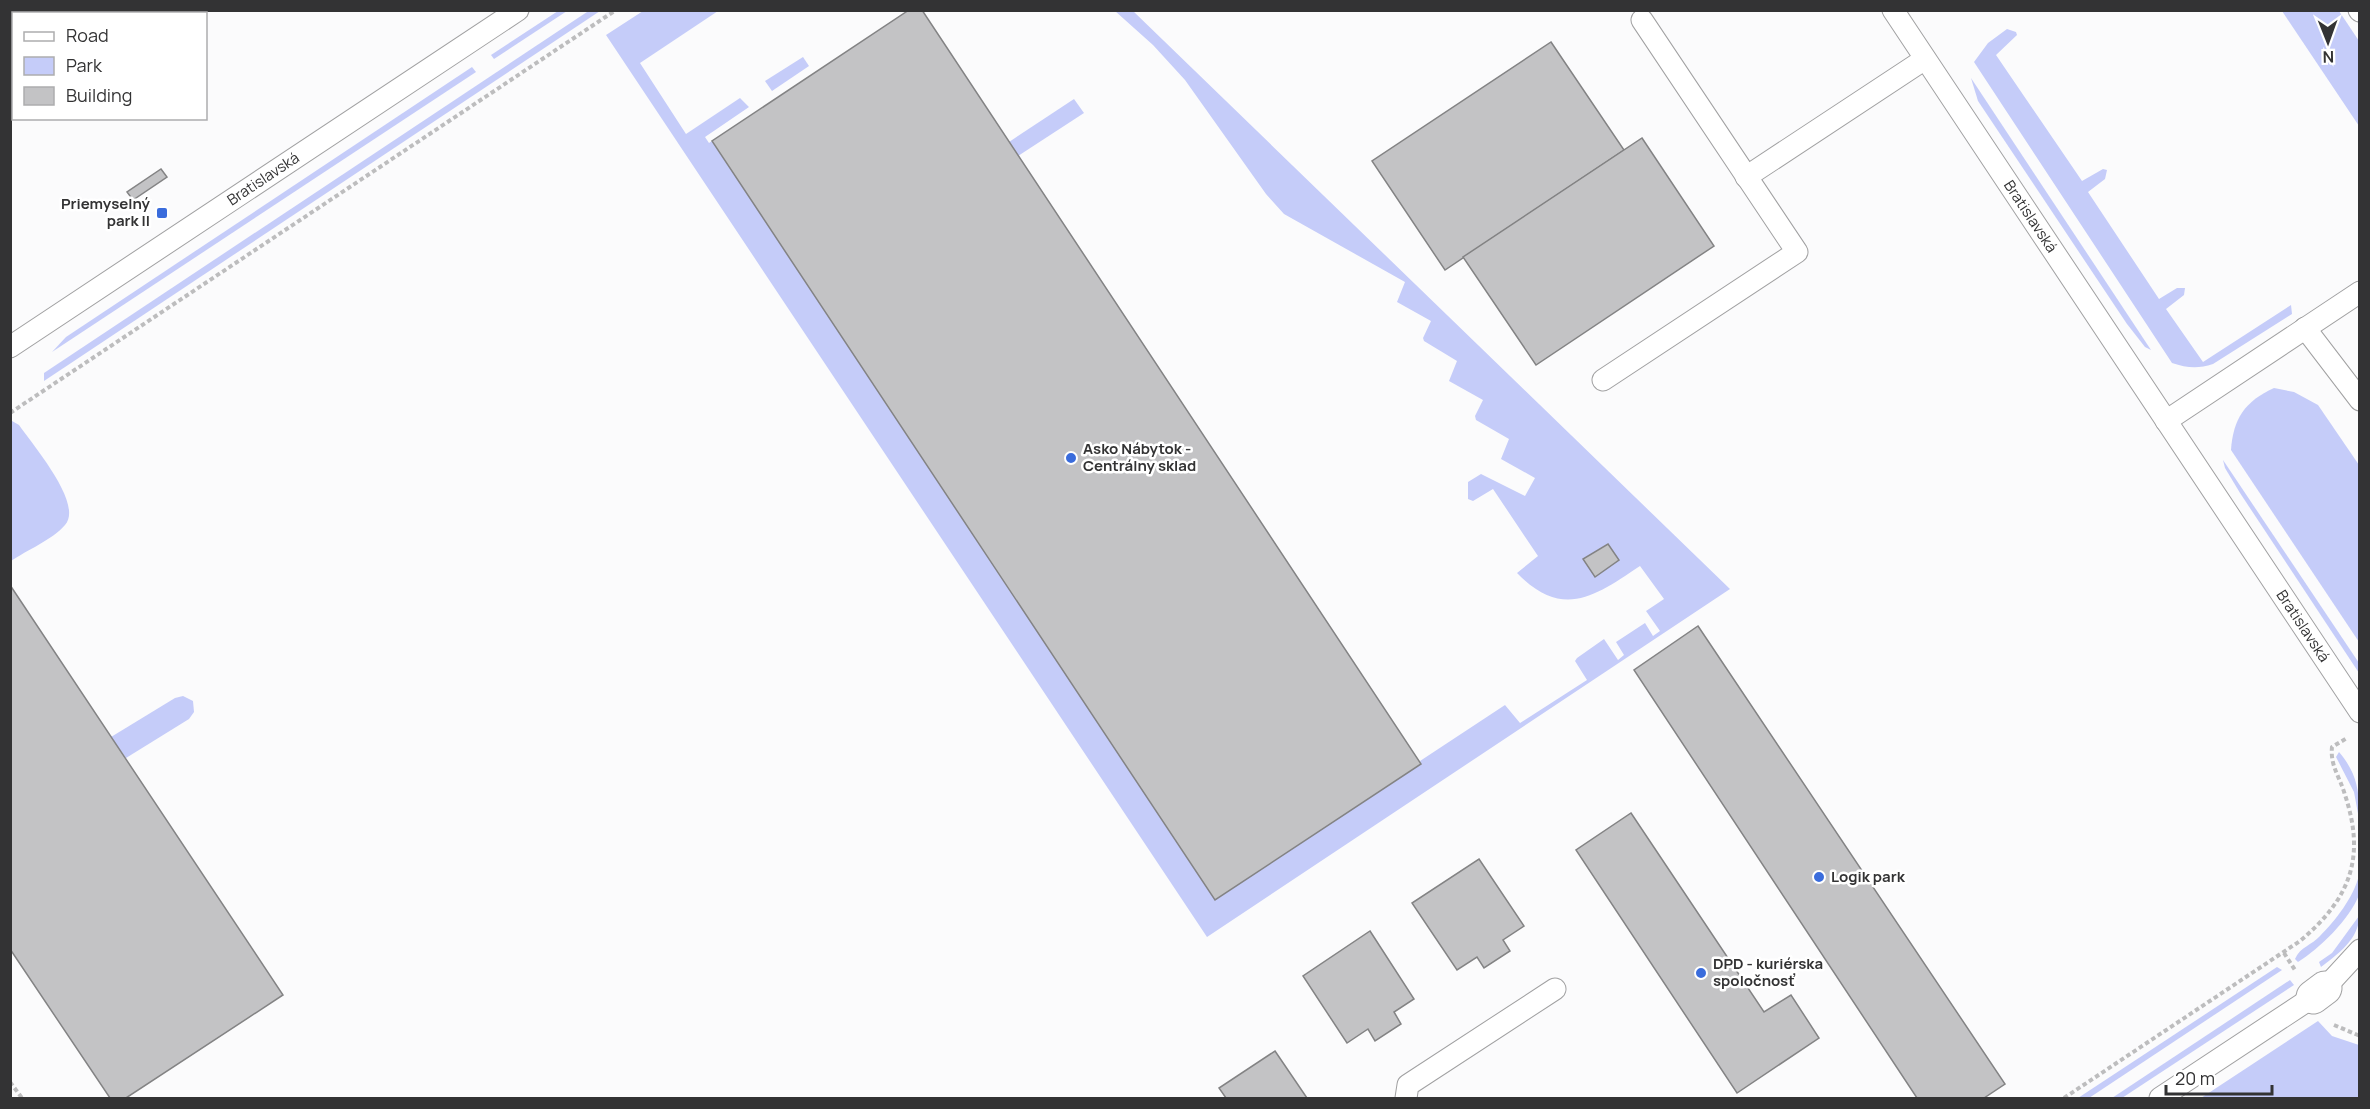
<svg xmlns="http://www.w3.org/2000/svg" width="2370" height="1109" viewBox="0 0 2370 1109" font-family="Manrope,sans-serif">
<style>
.green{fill:#c5ccf9}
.building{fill:#c3c3c5;stroke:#838384;stroke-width:1.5}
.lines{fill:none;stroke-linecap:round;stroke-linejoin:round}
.lane-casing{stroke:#a1a1a2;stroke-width:23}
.street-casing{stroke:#a1a1a2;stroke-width:35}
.path{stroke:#bdbdbe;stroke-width:4;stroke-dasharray:4.5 3;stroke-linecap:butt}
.lane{stroke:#fff;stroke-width:21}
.street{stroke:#fff;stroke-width:33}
.poi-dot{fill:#3a6cdc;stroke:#fff;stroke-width:2}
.labels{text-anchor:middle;stroke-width:5;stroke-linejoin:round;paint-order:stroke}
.street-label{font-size:15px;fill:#333334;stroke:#fff}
.poi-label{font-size:15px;font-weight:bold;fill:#333334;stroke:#fff;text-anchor:start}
</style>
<rect width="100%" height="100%" fill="#fbfbfc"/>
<g class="green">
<path d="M590,10l10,1 -556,370v-8z"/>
<path d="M558,11h9l-73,48 -3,-4z"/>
<path d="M643,11h75l-78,52 46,71 54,-36 9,9 -44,30 4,6 3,-2 503,758 206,-135 -1,-3 85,-56 15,18 67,-43 -12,-19 2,-3 27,-19 14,21 6,-5 -8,-13 29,-19 8,13 7,-5 -14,-20 18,-12 -24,-33c-45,30 -77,54 -123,7l21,-17 -45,-67 -20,12 -5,-2v-17l13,-8 44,22 10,-18 -34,-19 8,-20 -33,-19 -1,-4 8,-16 -34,-19 8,-20 -33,-20 -1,-3 8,-17 -34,-19 8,-20 -121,-68 -18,-20 -81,-114 -32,-35 -38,-34h18l597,578 -523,348 -601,-902z"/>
<path d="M2282,11h57l20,30v85z"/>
<path d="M2007,29l9,3 1,3 -21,20 86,126 21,-12 4,1 -2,9 -17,13 71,107 18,-11h8l-1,7 -18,14 37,53 88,-57 1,9 -79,50c-15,5 -26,4 -41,-1l-198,-301 14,-19z"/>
<path d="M803,57l6,9 -37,25 -7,-10z"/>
<path d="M472,67l4,5 -424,280 14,-15z"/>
<path d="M1971,78l180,272 -6,-3 -18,-23 -149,-223z"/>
<path d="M1074,99l10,14 -66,43 -9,-14z"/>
<path d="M2274,388l20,4 24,13 41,60v177l-128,-192c2,-31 14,-49 43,-62z"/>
<path d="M12,421l7,4c13,19 65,79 46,100 -13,15 -38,25 -54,36z"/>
<path d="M2223,460l136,203v10l-119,-180 -15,-25z"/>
<path d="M183,696l10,5 1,11 -5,7 -63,39 -15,-21 64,-39z"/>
<path d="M2339,752c18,21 21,40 20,67l-5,-27 -18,-35z"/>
<path d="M2359,875c1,6 2,14 0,20 -10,25 -39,53 -61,67l-3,-3c5,-12 17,-14 25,-23 15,-15 34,-39 39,-61z"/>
<path d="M2359,916c1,22 -22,39 -38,51l-2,-5 13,-9z"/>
<path d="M2277,967l5,3 -193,128h-11z"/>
<path d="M2290,980l4,5 -172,113h-10z"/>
<path d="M2318,1021l14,15 27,9v53h-158z"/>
</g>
<g class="building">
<path d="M909,10h13l499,754 -206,136 -503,-759z"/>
<path d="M1551,42l73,108 -179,120 -73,-109z"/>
<path d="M1642,138l72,108 -178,119 -73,-108z"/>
<path d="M161,169l6,8 -34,23 -6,-8z"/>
<path d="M1608,544l11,16 -24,17 -12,-18z"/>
<path d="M10,585l273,410 -157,103h-16l-100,-149z"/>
<path d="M1698,626l307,458 -21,14h-67l-283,-428z"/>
<path d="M1631,813l133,199 27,-17 28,43 -82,55 -161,-243z"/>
<path d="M1479,859l45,67 -21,14 7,11 -26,17 -7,-11 -20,13 -45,-67z"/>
<path d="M1370,931l44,68 -20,13 7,12 -26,17 -7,-12 -21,14 -44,-67z"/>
<path d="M1275,1051l32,47h-81l-7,-10z"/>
</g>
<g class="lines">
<defs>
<g id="lane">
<path id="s1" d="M1893,10l467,702"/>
<path d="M2359,10l1,1"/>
<path d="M1746,177l179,-118"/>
<path d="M2305,328l55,72"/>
<path id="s2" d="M10,347l508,-337"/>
<path d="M1603,380l194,-128 -155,-232"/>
<path d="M2166,421l194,-129"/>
<path d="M2325,988l35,-38"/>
<path d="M1406,1098l2,-13 147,-96"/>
<path d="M2160,1098l153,-101"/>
</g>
<path id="street" d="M2313,997l12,-9"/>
</defs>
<use href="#lane" class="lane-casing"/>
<use href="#street" class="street-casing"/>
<g class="path">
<path d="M10,413l606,-403"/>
<path d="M2284,953l11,17"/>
<path d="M2334,1025l26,11"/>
<path d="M10,1082l12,16"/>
<path d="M2064,1098l236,-157c50,-42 66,-83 45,-146 -5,-18 -15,-29 -13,-48l15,-9"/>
</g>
<use href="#lane" class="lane"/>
<use href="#street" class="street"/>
</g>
<g class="poi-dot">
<rect x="156" y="207" width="12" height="12" rx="3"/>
<circle cx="1071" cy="458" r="6"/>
<circle cx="1819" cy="877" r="6"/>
<circle cx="1701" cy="973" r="6"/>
</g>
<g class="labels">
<g class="street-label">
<text dy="5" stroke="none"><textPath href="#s2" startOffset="304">Bratislavská</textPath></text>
<text dy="5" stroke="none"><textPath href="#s1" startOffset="248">Bratislavská</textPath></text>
<text dy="5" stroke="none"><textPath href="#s1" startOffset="740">Bratislavská</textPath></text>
</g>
<g class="poi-label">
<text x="150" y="209" text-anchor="end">Priemyselný<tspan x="150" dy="17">park II</tspan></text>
<text x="1083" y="454">Asko Nábytok -<tspan x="1083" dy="17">Centrálny sklad</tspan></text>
<text x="1831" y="882">Logik park</text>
<text x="1713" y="969">DPD - kuriérska<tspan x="1713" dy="17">spoločnosť</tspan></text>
</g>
</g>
<rect width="2370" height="1109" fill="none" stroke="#333334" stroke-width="24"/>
<rect x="12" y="12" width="195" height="108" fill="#ffffff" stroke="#adadae" stroke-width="1.5"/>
<rect x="24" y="32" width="30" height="9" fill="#ffffff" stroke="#adadae" stroke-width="1.5"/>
<text x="66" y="42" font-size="18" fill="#333334">Road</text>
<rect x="24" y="57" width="30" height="18" fill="#c5ccf9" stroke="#adadae" stroke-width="1.5"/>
<text x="66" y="72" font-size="18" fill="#333334">Park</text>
<rect x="24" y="87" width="30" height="18" fill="#c3c3c5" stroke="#adadae" stroke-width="1.5"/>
<text x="66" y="102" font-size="18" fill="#333334">Building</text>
<g transform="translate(2328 42) rotate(179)" stroke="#ffffff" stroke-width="4.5" paint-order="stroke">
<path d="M0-4.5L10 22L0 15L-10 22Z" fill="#333334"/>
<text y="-9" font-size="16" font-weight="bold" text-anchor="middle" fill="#333334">N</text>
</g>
<path d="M2166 1085v9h106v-9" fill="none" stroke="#333334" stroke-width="3"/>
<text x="2175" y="1085" font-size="18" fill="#333334" stroke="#ffffff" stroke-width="4.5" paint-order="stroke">20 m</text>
</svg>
